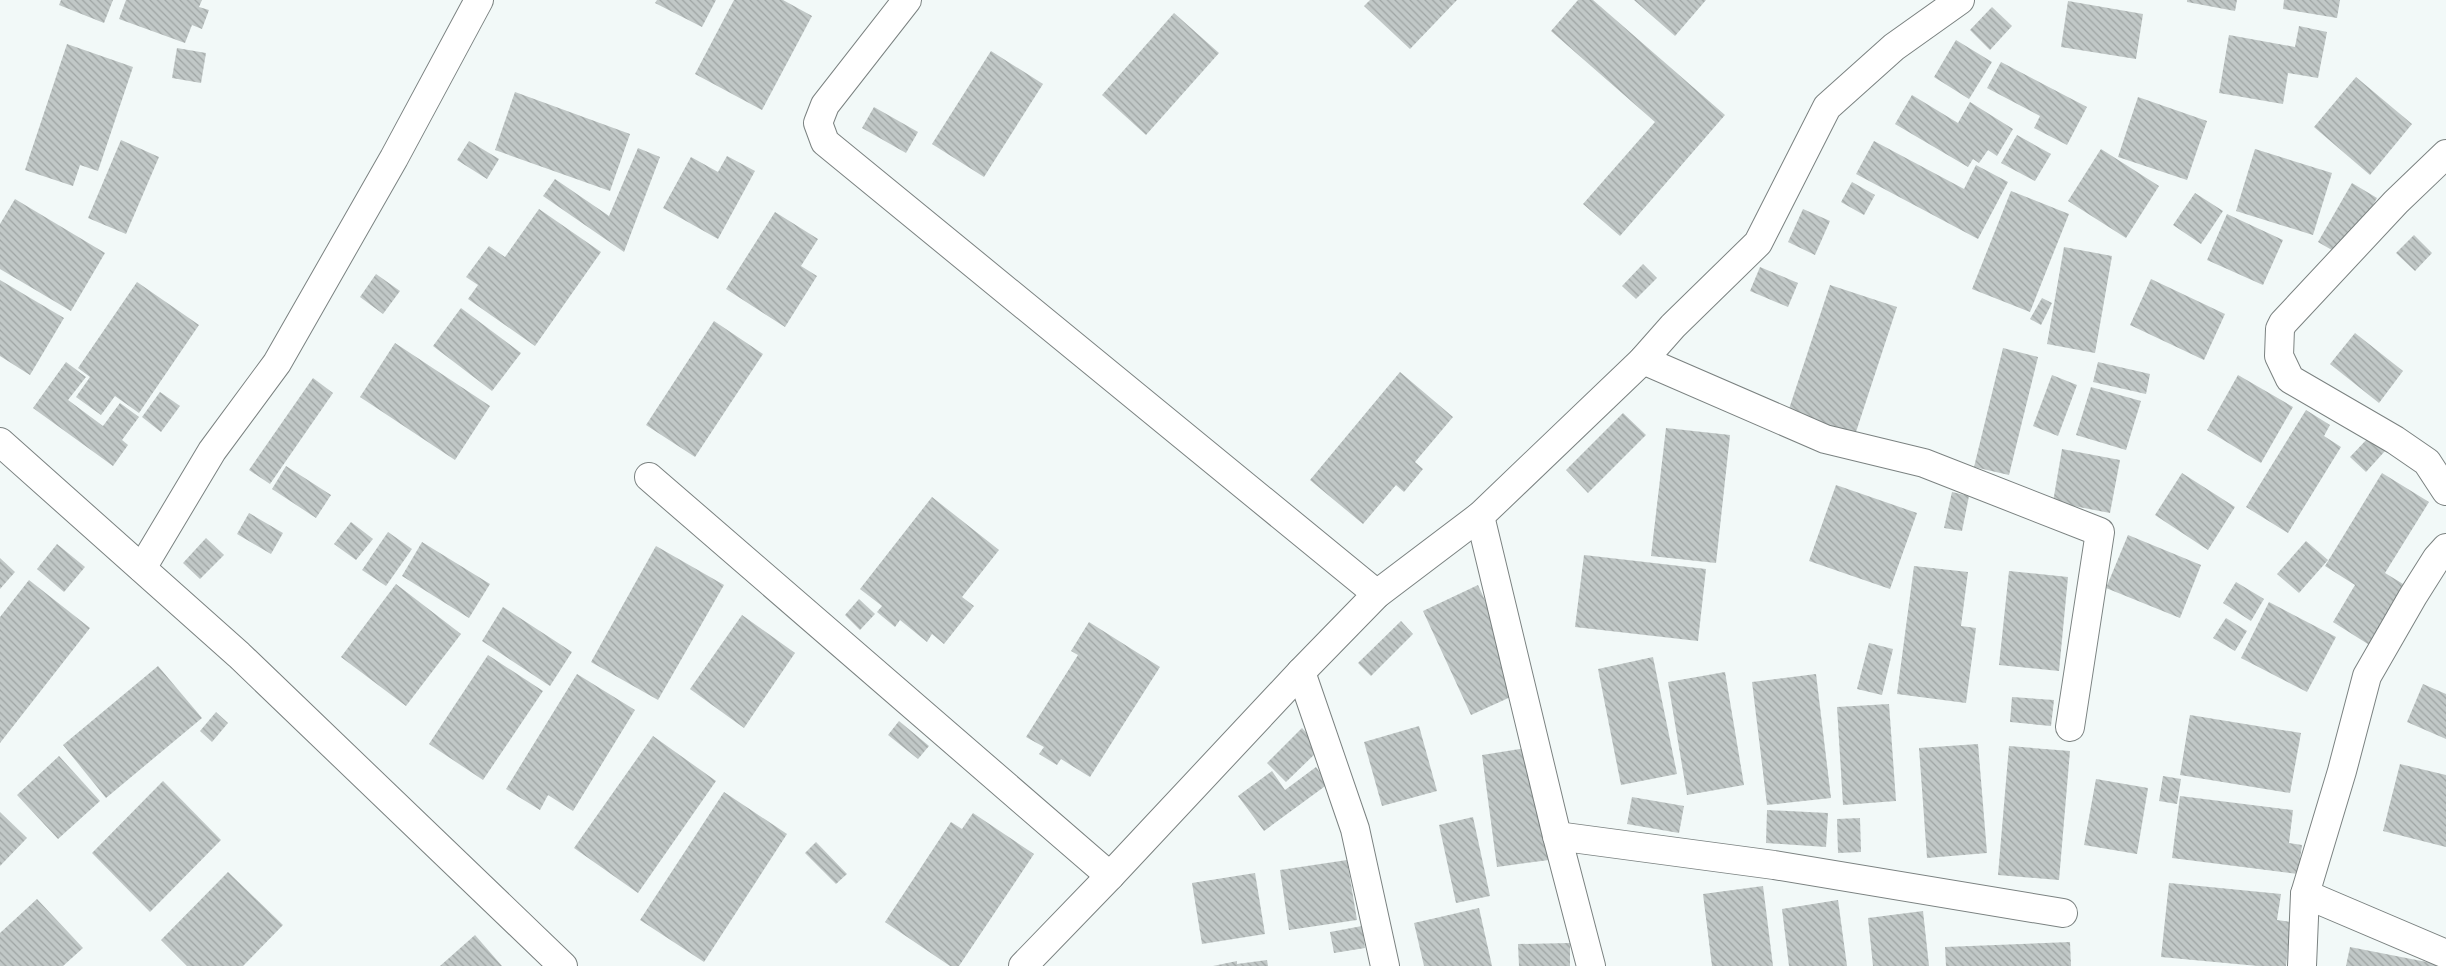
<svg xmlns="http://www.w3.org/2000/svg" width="2446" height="966" viewBox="0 0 2446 966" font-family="Karla,sans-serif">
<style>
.building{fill:url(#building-back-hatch)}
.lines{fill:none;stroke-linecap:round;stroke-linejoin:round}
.street-casing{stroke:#7b8281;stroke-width:30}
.street{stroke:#fff;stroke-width:28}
</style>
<defs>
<pattern id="building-back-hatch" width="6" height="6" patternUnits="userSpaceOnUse" patternTransform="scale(1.25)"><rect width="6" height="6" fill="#c1c8c7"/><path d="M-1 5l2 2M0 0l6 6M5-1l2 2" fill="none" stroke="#9ea4a3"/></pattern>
</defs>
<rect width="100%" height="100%" fill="#f2f9f8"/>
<g class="building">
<path d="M61,0h52l-9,23 -45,-18z"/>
<path d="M126,0h76l-3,7 10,3 -7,19 -10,-4 -7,18 -66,-24z"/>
<path d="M657,0h59l-14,27 -47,-24z"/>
<path d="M734,0h49l29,16 -50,94 -67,-36z"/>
<path d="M1370,0h87l-47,49 -46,-43z"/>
<path d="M1578,0h15l132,115 -105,121 -37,-32 72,-82 -104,-91z"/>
<path d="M1634,0h72l-31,36z"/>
<path d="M2187,0h50l-2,11 -48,-9z"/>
<path d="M2284,0h56l-3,18 -54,-9z"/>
<path d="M2068,1l75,13 -7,45 -75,-12z"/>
<path d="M1992,7l20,19 -22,24 -20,-20z"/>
<path d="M1174,13l45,40 -73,82 -44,-40z"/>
<path d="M2299,26l28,6 -9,46 -30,-5 -5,31 -64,-11 10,-58 66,12z"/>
<path d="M1956,40l36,22 -23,37 -35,-22z"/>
<path d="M67,44l66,23 -35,104 -18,-6 -7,21 -48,-16z"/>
<path d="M177,48l29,5 -5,30 -29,-5z"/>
<path d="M991,51l52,33 -59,93 -52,-33z"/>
<path d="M2001,62l86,45 -20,38 -33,-17 6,-12 -53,-28z"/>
<path d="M2356,77l56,47 -42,51 -56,-48z"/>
<path d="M515,92l115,42 -20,57 -115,-41z"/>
<path d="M1912,95l46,28 12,-21 43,27 -16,27 -9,-6 -9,13 -6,-4 -5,8 -73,-43z"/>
<path d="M2138,97l69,24 -20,59 -69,-23z"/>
<path d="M874,107l44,25 -12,21 -44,-25z"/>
<path d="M2017,135l34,19 -16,27 -34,-18z"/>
<path d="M121,140l38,17 -33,77 -38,-16z"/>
<path d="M469,141l30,18 -12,20 -30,-19z"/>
<path d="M1874,141l90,48 12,-24 32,17 -30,57 -122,-65z"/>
<path d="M638,148l22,9 -36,95 -81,-56 12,-17 54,37z"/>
<path d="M2101,149l58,37 -33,52 -58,-37z"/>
<path d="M2255,149l77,24 -19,62 -77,-24z"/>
<path d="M727,156l28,15 -37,68 -55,-31 28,-51 27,15z"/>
<path d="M1852,182l23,13 -11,20 -23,-13z"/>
<path d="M2352,183l25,15 -33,59 -26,-15z"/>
<path d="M2011,191l58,23 -39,98 -58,-23z"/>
<path d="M2195,193l28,18 -22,33 -28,-19z"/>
<path d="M15,199l90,54 -34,58 -71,-42v-45z"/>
<path d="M539,209l62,43 -66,94 -67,-47 10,-14 -12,-8 23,-31 16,11z"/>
<path d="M1803,209l27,12 -15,34 -27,-13z"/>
<path d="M775,212l43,27 -17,27 16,10 -32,51 -59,-38z"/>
<path d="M2227,214l56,26 -20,45 -56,-25z"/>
<path d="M2414,235l18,18 -17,18 -19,-18z"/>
<path d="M2064,247l48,9 -17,97 -48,-9z"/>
<path d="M1643,264l14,14 -21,21 -14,-13z"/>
<path d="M1760,267l38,16 -10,24 -38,-16z"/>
<path d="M376,274l24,17 -17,23 -23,-17z"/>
<path d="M2151,279l74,35 -21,46 -74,-35z"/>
<path d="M0,280l64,38 -34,57 -30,-19z"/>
<path d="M137,282l62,43 -60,88 -24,-17 -14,19 -25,-18 14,-20 -12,-9z"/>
<path d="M1830,285l67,22 -43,131 -67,-23z"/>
<path d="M2042,298l10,5 -11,22 -11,-6z"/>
<path d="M461,308l60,45 -29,38 -59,-45z"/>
<path d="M714,321l49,33 -68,103 -49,-32z"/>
<path d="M2355,333l48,38 -24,32 -49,-39z"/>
<path d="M395,343l95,63 -35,54 -95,-63z"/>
<path d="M2003,348l35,9 -29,118 -35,-8z"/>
<path d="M66,362l20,15 -18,23 35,26 17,-23 19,14 -17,23 6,5 -15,21 -80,-58z"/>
<path d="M2098,362l52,12 -4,20 -53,-12z"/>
<path d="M1400,372l53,45 -38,45 8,7 -19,23 -8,-7 -33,39 -53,-44z"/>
<path d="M2052,375l25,10 -19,51 -25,-10z"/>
<path d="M2238,375l55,32 -32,56 -54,-33z"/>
<path d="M313,378l20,15 -63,91 -21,-14z"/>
<path d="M2091,387l50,14 -15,49 -50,-15z"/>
<path d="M160,392l20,14 -19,26 -19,-15z"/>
<path d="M2306,410l24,15 -6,11 17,11 -53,86 -42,-26z"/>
<path d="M1623,413l23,22 -58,58 -22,-23z"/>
<path d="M1666,428l64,7 -14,128 -65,-7z"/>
<path d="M2370,436l15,15 -19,21 -16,-15z"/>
<path d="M2062,449l58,11 -10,53 -57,-11z"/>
<path d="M286,466l45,29 -15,23 -44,-29z"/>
<path d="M2182,473l53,34 -27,43 -53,-35z"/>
<path d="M2382,473l47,29 -44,71 23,14 -37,59 -38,-24 22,-37 -30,-19z"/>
<path d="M1836,485l81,28 -27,76 -81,-28z"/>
<path d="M1952,492l17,4 -7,35 -18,-3z"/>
<path d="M932,497l67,53 -37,47 12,9 -30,38 -12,-10 -5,8 -27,-22 -5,7 -18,-15 5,-6 -22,-17z"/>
<path d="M249,513l34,20 -12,21 -34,-20z"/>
<path d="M351,522l22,17 -17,21 -22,-16z"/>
<path d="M388,532l24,17 -26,37 -24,-16z"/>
<path d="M2128,535l73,30 -21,53 -74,-30z"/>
<path d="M206,538l18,17 -24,24 -17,-16z"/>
<path d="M2306,541l22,19 -29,33 -22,-19z"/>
<path d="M422,542l68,42 -21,34 -67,-42z"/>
<path d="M57,544l28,23 -21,25 -27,-23z"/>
<path d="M656,546l68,39 -66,115 -67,-38z"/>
<path d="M1584,555l122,14 -8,72 -123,-14z"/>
<path d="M0,558l15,14 -15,17z"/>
<path d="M1914,566l54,6 -7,54 15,2 -10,75 -69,-9z"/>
<path d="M2009,571l59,6 -9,94 -60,-6z"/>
<path d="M29,580l61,48 -90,115v-126z"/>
<path d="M2236,582l28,17 -13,22 -28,-18z"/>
<path d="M396,584l65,50 -55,72 -65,-49z"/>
<path d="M1478,585l48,105 -55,25 -48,-104z"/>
<path d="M859,599l16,15 -15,16 -15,-15z"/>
<path d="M2269,602l67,35 -29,55 -66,-34z"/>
<path d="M503,607l69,45 -22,34 -68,-45z"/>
<path d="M742,615l53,38 -51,75 -54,-39z"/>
<path d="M2226,618l21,13 -12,20 -22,-13z"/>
<path d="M1401,621l12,13 -42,42 -13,-13z"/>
<path d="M1089,622l71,45 -70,110 -29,-18 -4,6 -18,-11 5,-7 -18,-10 52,-82 -7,-4z"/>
<path d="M1869,643l24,6 -11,46 -25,-6z"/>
<path d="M488,655l55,36 -60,89 -54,-36z"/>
<path d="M1653,657l24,117 -56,11 -23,-116z"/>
<path d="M158,666l44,52 -96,80 -43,-53z"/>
<path d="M1725,672l19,113 -57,10 -19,-113z"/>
<path d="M577,674l58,36 -62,101 -25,-16 -8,15 -34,-21z"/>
<path d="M1816,674l15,124 -64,7 -15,-123z"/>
<path d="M2423,684l23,10v45l-39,-17z"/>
<path d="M2012,697l42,3 -3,26 -41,-4z"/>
<path d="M1889,704l7,97 -53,4 -6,-98z"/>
<path d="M216,712l12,11 -16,19 -12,-11z"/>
<path d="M2190,715l111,18 -11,60 -110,-18z"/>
<path d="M899,721l30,25 -11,13 -30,-24z"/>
<path d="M1419,726l18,65 -55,15 -18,-64z"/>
<path d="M1302,728l19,20 -35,34 -19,-19z"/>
<path d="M653,736l63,45 -78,112 -64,-45z"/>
<path d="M1978,744l9,109 -60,5 -8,-110z"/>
<path d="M2009,746l61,5 -11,129 -61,-5z"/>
<path d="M1533,747l16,113 -52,7 -15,-112z"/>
<path d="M59,756l41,45 -42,38 -41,-44z"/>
<path d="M2400,764l46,11v72l-63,-16z"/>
<path d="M1316,767l12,17 -64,47 -26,-35 34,-25 13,19z"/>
<path d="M2163,776l18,3 -4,25 -18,-3z"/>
<path d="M2096,779l52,9 -11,66 -53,-9z"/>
<path d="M163,781l58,59 -71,72 -58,-59z"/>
<path d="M724,792l63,42 -83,128 -64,-42z"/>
<path d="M2180,796l113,14 -4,33 13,2 -4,29 -126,-16z"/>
<path d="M1632,797l52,9 -5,27 -52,-9z"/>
<path d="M1767,810l61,3 -2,34 -60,-4z"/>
<path d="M0,812l27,26 -27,28z"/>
<path d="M973,813l61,41 -75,112h-9l-65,-44 66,-100 11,7z"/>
<path d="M1473,817l17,79 -34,7 -17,-78z"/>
<path d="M1860,818l1,34 -23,1 -1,-34z"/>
<path d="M816,842l31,32 -11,10 -31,-31z"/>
<path d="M1347,860l10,60 -68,10 -9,-60z"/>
<path d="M228,872l55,53 -40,41h-56l-26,-26z"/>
<path d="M1255,873l10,61 -63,10 -10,-61z"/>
<path d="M2169,883l112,11 -4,26 14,2 -5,44h-28l-97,-9z"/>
<path d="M1763,886l10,80h-61l-9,-72z"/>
<path d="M37,899l46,49 -20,18h-63v-33z"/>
<path d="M1838,900l9,66h-58l-7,-57z"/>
<path d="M1479,908l13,58h-68l-10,-43z"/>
<path d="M1923,911l6,55h-56l-5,-48z"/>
<path d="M1362,926l3,22 -31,5 -4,-21z"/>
<path d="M475,935l27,31h-62z"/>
<path d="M2070,942l1,24h-125l-1,-19z"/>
<path d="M1570,943v23h-51l-1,-22z"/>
<path d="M2350,947l92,18v1h-96z"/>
<path d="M1267,960l1,6h-55l24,-5v3z"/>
</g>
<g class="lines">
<defs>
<g id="street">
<path d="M907,0l-82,105 -7,18 7,19 552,452"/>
<path d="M2446,154l-50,48 -113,121 -3,6 -1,27 11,23 105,61 32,22 19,29"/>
<path d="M1643,360l182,79 99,24 176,69 -30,195"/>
<path d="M0,442l239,213 324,311"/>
<path d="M649,477l461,399"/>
<path d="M1480,516l77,320 34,130"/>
<path d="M142,568l70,-117 65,-88 117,-205 85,-158"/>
<path d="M1301,672l54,157 30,137"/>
<path d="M1557,836l217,29 289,48"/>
<path d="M2305,894l141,60"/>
<path d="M1023,966l87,-90 191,-204 76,-78 103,-78 163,-156 30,-34 85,-83 69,-136 67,-60 66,-47"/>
<path d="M2302,966l3,-72 37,-123 25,-95 46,-80 24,-38 9,-10"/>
</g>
</defs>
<use href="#street" class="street-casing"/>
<use href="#street" class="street"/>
</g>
</svg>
